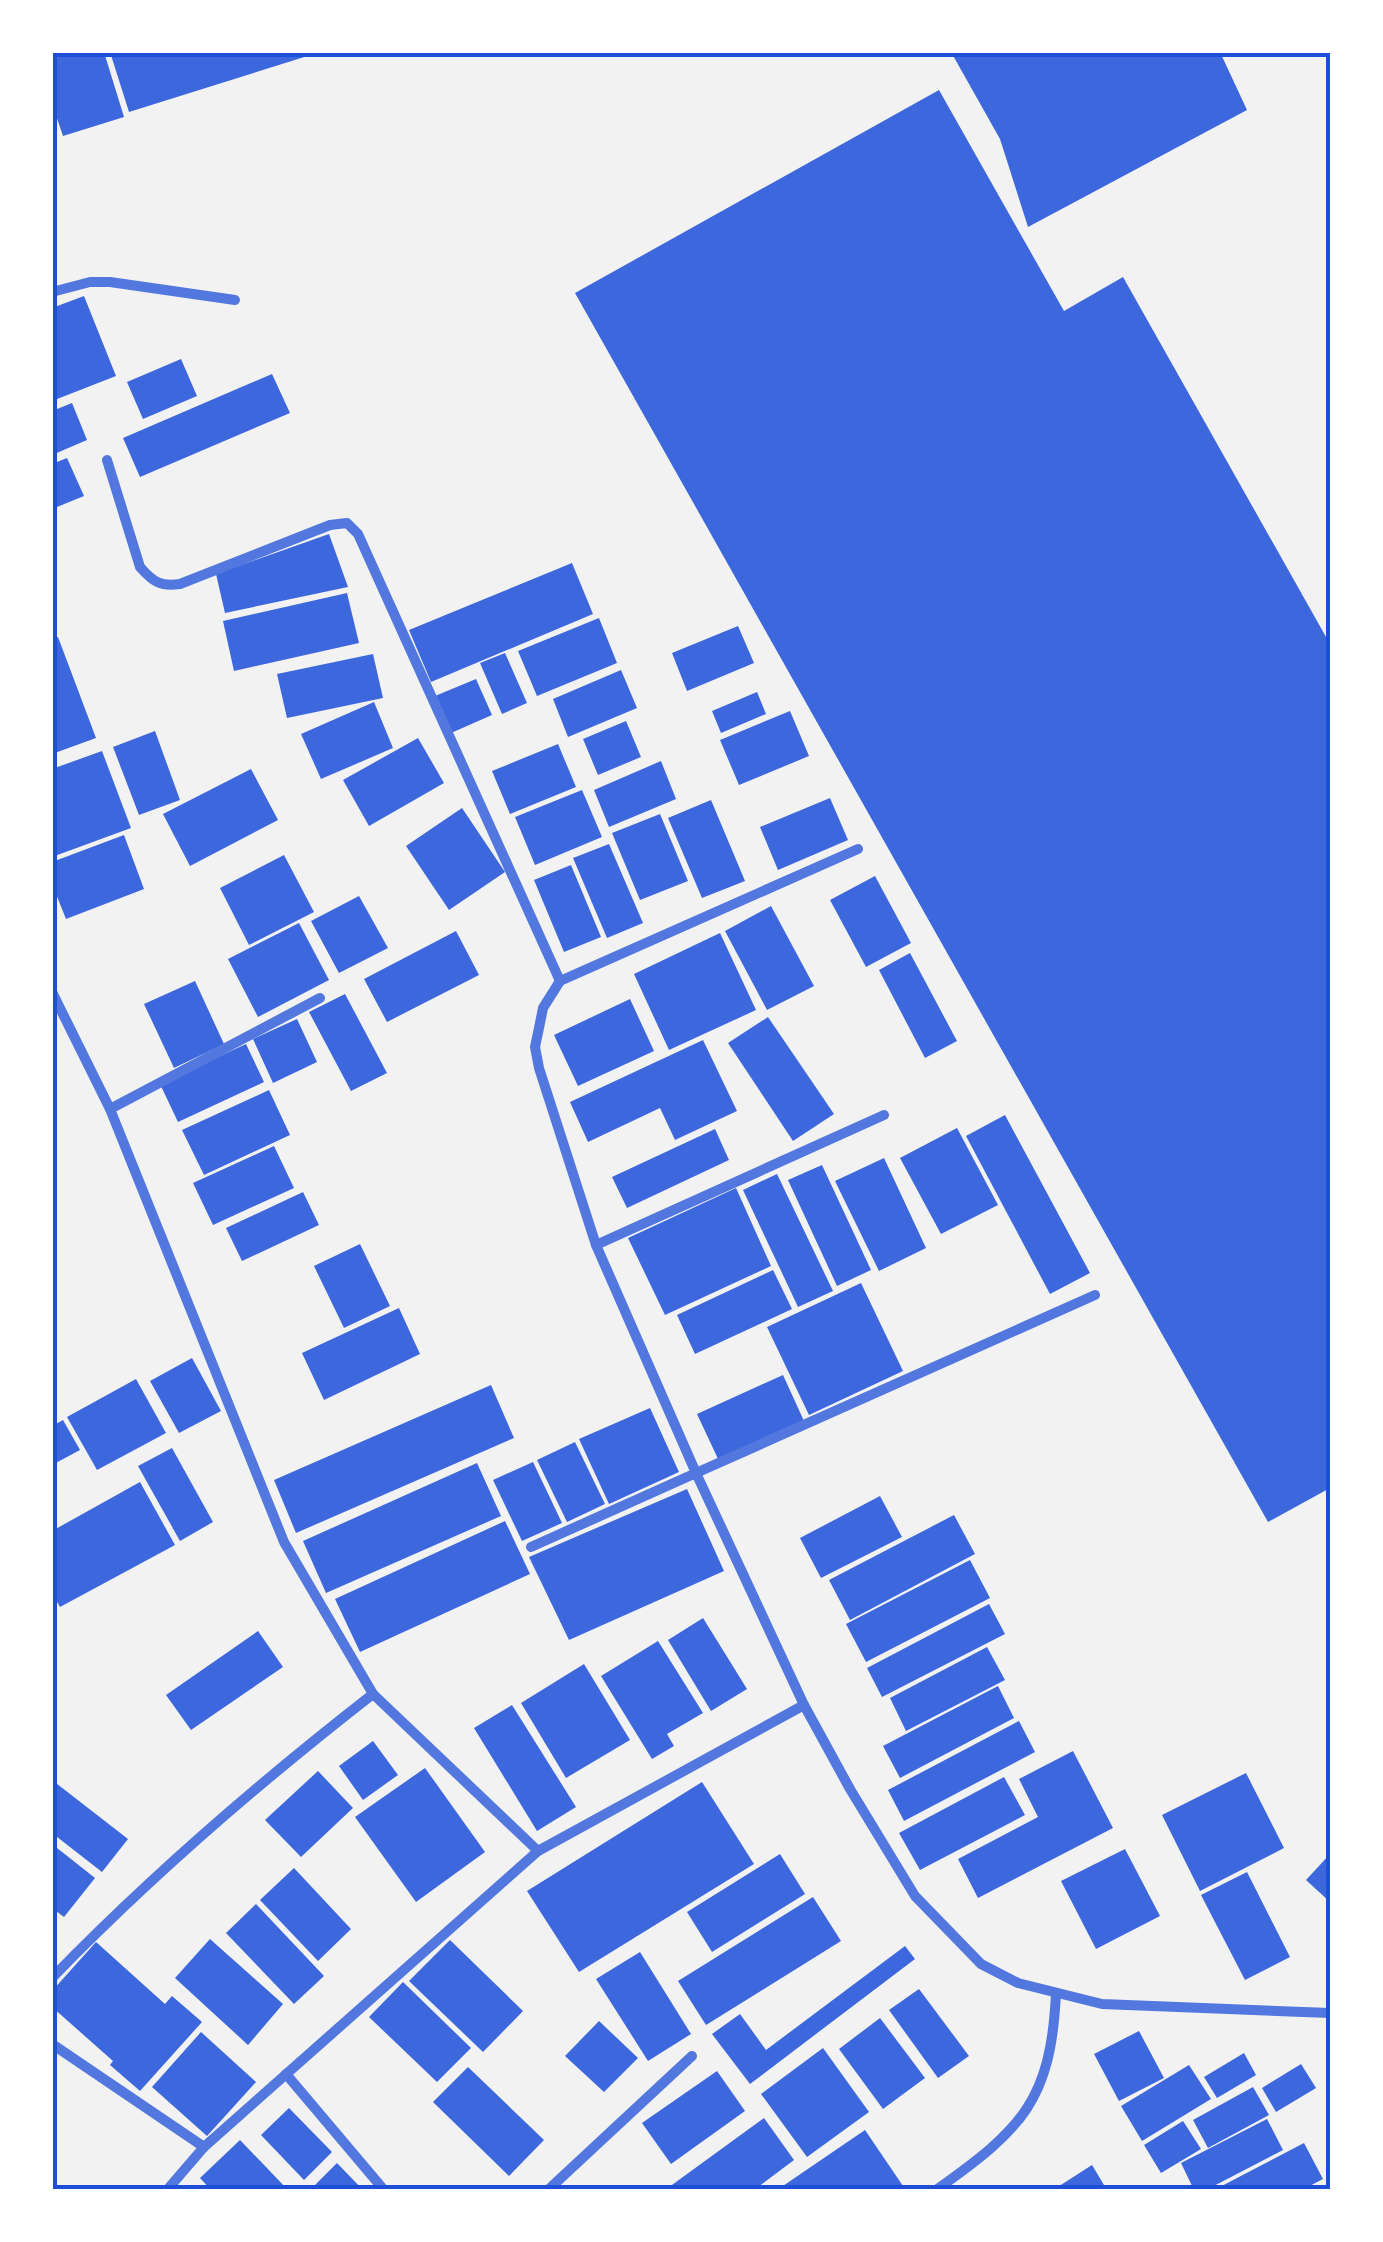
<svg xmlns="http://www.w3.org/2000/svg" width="1383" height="2242" viewBox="0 0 1383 2242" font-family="'Open Sans',sans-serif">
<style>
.building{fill:#3d67dc}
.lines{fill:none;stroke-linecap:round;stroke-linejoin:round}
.minor{stroke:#5277de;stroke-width:10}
.neatline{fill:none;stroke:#1d4ed8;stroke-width:4}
</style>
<rect width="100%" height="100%" fill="#f2f2f2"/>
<g class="building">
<path d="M52,52h52l20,65 -61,19 -11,-32z"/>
<path d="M110,52h207v1l-188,59z"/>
<path d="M951,52h269l27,58 -219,117 -28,-88z"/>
<path d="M939,90l125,221 59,-34 207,367v844l-62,34 -693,-1229z"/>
<path d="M84,296l32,80 -64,25v-93z"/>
<path d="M181,359l16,37 -54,23 -16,-37z"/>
<path d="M272,374l18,39 -150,64 -17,-39z"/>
<path d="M72,403l15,37 -35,15v-44z"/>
<path d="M67,458l17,38 -32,13v-45z"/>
<path d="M329,534l19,53 -123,26 -9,-39z"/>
<path d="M572,563l21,51 -162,68 -22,-52z"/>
<path d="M347,593l12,50 -125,28 -11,-50z"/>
<path d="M599,618l18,45 -80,33 -19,-45z"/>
<path d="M738,626l16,37 -67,28 -15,-38z"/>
<path d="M58,637l38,101 -44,16v-115z"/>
<path d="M505,653l22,50 -25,11 -22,-51z"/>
<path d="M373,654l10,44 -96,20 -10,-44z"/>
<path d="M621,670l16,38 -69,29 -15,-38z"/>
<path d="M476,679l16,36 -41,18 -16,-37z"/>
<path d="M757,692l9,22 -45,19 -9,-22z"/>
<path d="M374,702l19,46 -72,31 -20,-45z"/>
<path d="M790,711l19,45 -70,29 -19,-45z"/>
<path d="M626,721l15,36 -43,18 -15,-36z"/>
<path d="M155,731l25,69 -41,15 -26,-68z"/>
<path d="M418,738l26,45 -75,43 -26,-46z"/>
<path d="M558,744l18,43 -66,27 -18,-43z"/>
<path d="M102,751l29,77 -79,29v-88z"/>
<path d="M661,761l15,38 -67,28 -15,-37z"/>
<path d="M251,769l27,51 -88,46 -27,-52z"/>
<path d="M582,790l20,47 -67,28 -20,-48z"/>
<path d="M830,798l18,42 -70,30 -18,-43z"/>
<path d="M711,800l34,81 -43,17 -34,-80z"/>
<path d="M462,808l43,64 -56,38 -43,-64z"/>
<path d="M660,814l28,67 -48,19 -28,-67z"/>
<path d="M124,835l20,54 -78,30 -14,-35v-22z"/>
<path d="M609,844l34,79 -36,15 -34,-80z"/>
<path d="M284,855l30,57 -65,33 -29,-57z"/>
<path d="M571,865l30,72 -37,15 -30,-72z"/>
<path d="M875,876l36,67 -45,24 -36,-67z"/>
<path d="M359,896l29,52 -49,25 -28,-52z"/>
<path d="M771,906l43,80 -47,24 -42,-79z"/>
<path d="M299,923l30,57 -71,37 -30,-58z"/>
<path d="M456,931l23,44 -92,47 -23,-43z"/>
<path d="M720,933l36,77 -87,40 -35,-76z"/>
<path d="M910,953l47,88 -32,17 -46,-88z"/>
<path d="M195,981l29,63 -50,24 -30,-64z"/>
<path d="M345,994l42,79 -36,18 -42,-79z"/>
<path d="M630,999l24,52 -76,35 -24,-51z"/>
<path d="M768,1017l66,97 -41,27 -65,-98z"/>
<path d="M297,1019l20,43 -44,21 -20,-44z"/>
<path d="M703,1040l34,71 -62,29 -15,-32 -72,34 -18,-40z"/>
<path d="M246,1044l18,38 -86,40 -18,-38z"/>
<path d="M269,1090l21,45 -86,40 -22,-45z"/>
<path d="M1005,1115l85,158 -40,21 -84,-158z"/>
<path d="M957,1128l41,77 -57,29 -41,-76z"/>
<path d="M715,1129l14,31 -102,48 -15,-31z"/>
<path d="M274,1146l20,42 -81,37 -20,-42z"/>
<path d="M884,1158l42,90 -47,23 -44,-90z"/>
<path d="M822,1165l49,105 -34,16 -49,-106z"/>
<path d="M777,1174l56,117 -35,16 -55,-117z"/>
<path d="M736,1188l35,78 -106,49 -37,-77z"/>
<path d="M303,1192l16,33 -77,36 -16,-33z"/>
<path d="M360,1244l30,62 -46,22 -30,-62z"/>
<path d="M773,1270l19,39 -97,45 -18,-39z"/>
<path d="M861,1283l42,88 -94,44 -42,-88z"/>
<path d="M399,1308l21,46 -96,46 -22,-47z"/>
<path d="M192,1358l29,53 -42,22 -29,-52z"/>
<path d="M783,1375l21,46 -85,40 -22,-47z"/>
<path d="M136,1379l30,54 -69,37 -30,-53z"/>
<path d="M491,1385l23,53 -218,95 -22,-53z"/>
<path d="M650,1408l29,64 -70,32 -30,-65z"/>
<path d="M63,1420l17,30 -28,15v-39z"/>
<path d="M575,1442l30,62 -38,18 -30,-62z"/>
<path d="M172,1448l41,74 -33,19 -42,-75z"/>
<path d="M533,1462l29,61 -40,18 -29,-61z"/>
<path d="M477,1463l24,53 -175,77 -23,-52z"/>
<path d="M140,1482l35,63 -115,62 -8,-14v-62z"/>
<path d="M687,1489l37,82 -155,69 -40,-83z"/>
<path d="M880,1496l22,41 -81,41 -21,-40z"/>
<path d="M954,1515l21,39 -125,66 -21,-40z"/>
<path d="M505,1521l25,53 -170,78 -25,-53z"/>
<path d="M970,1560l20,38 -124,64 -20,-38z"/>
<path d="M989,1604l16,30 -123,63 -15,-29z"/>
<path d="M703,1618l44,71 -36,22 -43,-71z"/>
<path d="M258,1631l25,36 -92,63 -25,-35z"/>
<path d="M658,1641l45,72 -36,21 7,12 -22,13 -51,-83z"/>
<path d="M987,1647l18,33 -99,51 -16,-33z"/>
<path d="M584,1664l46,76 -64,38 -45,-75z"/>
<path d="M998,1686l16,32 -114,60 -17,-32z"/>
<path d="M512,1705l64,102 -39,24 -63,-103z"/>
<path d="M1019,1721l16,31 -131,69 -16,-31z"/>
<path d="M373,1741l25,34 -35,25 -24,-34z"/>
<path d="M1073,1751l40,77 -135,70 -20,-39 80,-42 -19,-38z"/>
<path d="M425,1768l60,84 -69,50 -61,-85z"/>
<path d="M318,1771l35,37 -52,49 -36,-37z"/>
<path d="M1246,1773l38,75 -84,43 -38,-76z"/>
<path d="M1004,1777l21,38 -105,55 -21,-37z"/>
<path d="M52,1780l76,59 -26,33 -50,-39z"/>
<path d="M702,1782l52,82 -175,108 -52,-81z"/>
<path d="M52,1844l43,34 -31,39 -12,-9z"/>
<path d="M1125,1849l35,67 -64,33 -35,-68z"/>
<path d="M780,1854l25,40 -93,58 -25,-40z"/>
<path d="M1330,1854v48l-24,-22z"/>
<path d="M294,1868l57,61 -33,32 -58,-61z"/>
<path d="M1247,1872l43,85 -45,23 -44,-85z"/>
<path d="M813,1897l28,44 -135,84 -28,-44z"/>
<path d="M256,1904l68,72 -30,28 -68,-71z"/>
<path d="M210,1939l73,65 -35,41 -73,-67z"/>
<path d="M450,1940l73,71 -40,41 -74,-71z"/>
<path d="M96,1942l69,62 7,-8 30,26 -62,69 -30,-26 3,-4 -61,-54v-16z"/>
<path d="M905,1946l10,13 -165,125 -38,-50 28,-20 26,36z"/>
<path d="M640,1952l51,82 -43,27 -52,-82z"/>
<path d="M403,1982l68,66 -34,34 -68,-65z"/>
<path d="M919,1989l50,67 -31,22 -49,-68z"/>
<path d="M880,2018l45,60 -42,31 -44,-60z"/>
<path d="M599,2021l39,37 -34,34 -39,-36z"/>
<path d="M1139,2031l25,47 -45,23 -25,-47z"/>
<path d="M201,2032l55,50 -49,54 -55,-49z"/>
<path d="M823,2048l46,64 -62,45 -46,-63z"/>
<path d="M1244,2053l12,22 -39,23 -13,-21z"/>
<path d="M1301,2064l15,24 -40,24 -14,-24z"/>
<path d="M1189,2065l22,34 -69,42 -21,-35z"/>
<path d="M468,2067l76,73 -35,36 -76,-74z"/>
<path d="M717,2071l28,40 -74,53 -29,-41z"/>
<path d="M1253,2087l16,28 -61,33 -15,-28z"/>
<path d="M289,2108l43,44 -28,28 -43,-45z"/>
<path d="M764,2118l30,42 -40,30h-89z"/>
<path d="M1267,2119l16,31 -77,40h-12l-13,-27z"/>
<path d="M1183,2121l18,28 -40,24 -17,-28z"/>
<path d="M865,2130l38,56 -5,4h-121z"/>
<path d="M240,2140l48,50h-77l-11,-12z"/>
<path d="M1304,2143l19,36 -21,11h-88z"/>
<path d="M337,2163l26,27h-53z"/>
<path d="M1092,2165l15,25h-54z"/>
</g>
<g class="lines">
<g class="minor">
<path d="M52,292l38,-10h20l125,18"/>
<path d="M107,460l33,107c13,15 21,20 40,17l150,-59 17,-2 11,11 202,447"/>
<path d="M858,849l-298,132 -17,27 -4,20 -4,19 4,21 57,177 100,228 399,-178"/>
<path d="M52,992l58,117 174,433 89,152 165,157"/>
<path d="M110,1109l210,-111"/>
<path d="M596,1245l288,-130"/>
<path d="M531,1547l165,-74 108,232 46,84 65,107 66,68 37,19 84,21 228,9"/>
<path d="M52,1978c100,-103 208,-196 321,-284"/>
<path d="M52,2044l152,103"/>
<path d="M286,2074l98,116"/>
<path d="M167,2190l37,-43 334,-296 266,-146"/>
<path d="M548,2190l144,-134"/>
<path d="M936,2190c86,-61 115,-89 120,-197"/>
</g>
</g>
<rect width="1383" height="2242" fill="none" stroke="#ffffff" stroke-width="110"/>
<rect x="55" y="55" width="1273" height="2132" class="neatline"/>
</svg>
